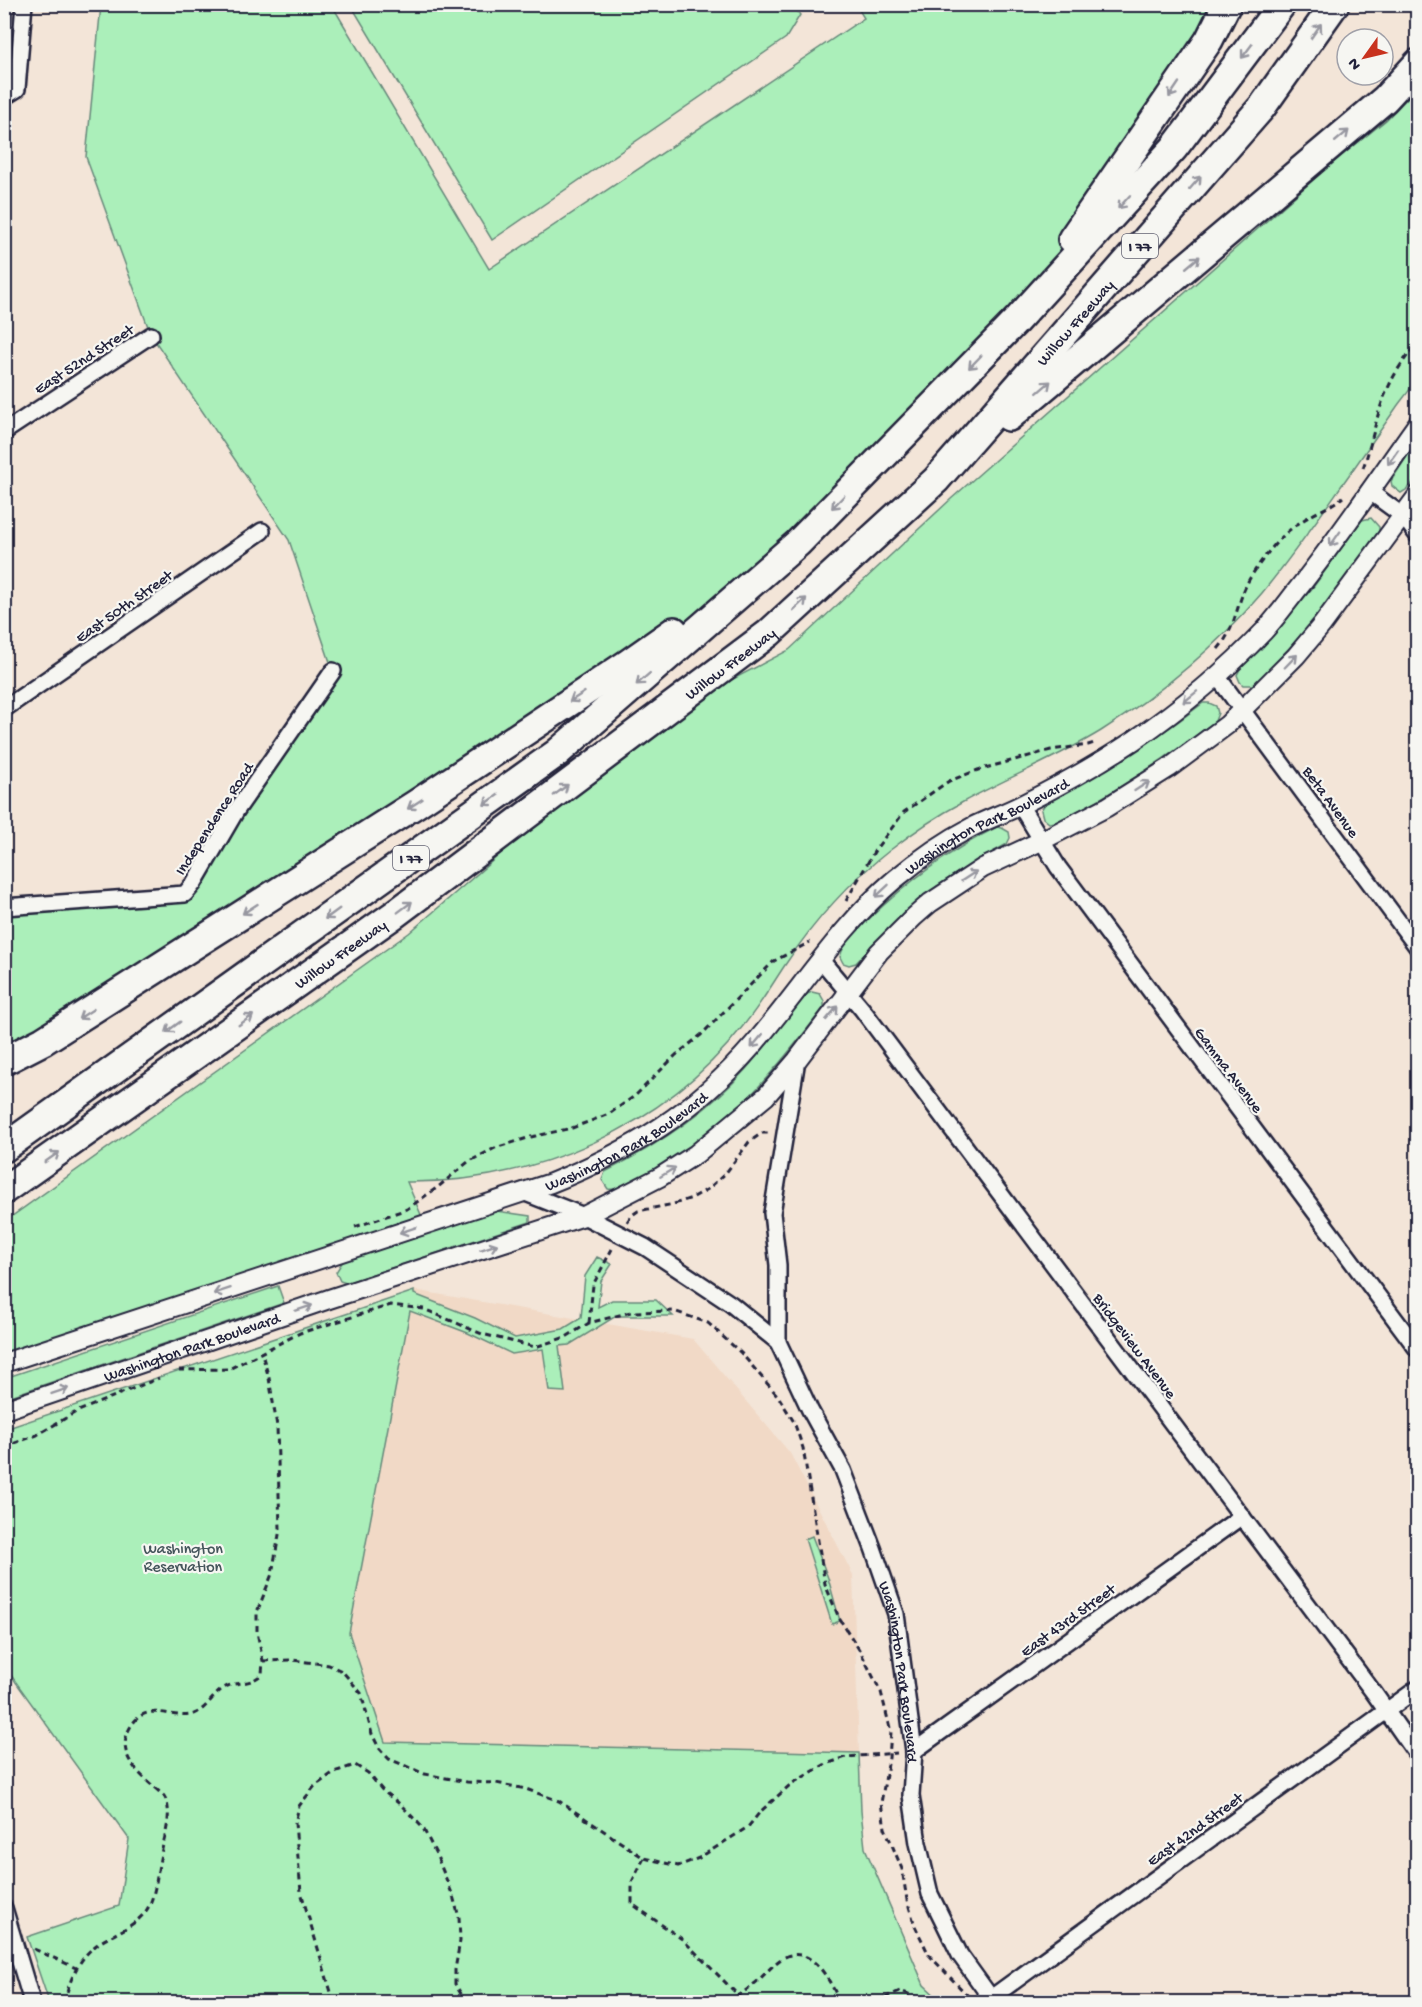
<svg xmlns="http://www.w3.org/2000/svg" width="1422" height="2007" viewBox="0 0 1422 2007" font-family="'Gochi Hand',sans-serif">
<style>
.built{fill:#f1d9c6}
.green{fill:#abefba;stroke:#66887a;stroke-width:1.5}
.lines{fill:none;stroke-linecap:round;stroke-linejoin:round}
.minor-casing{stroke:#22223b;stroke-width:20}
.tertiary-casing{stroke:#22223b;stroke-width:22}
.motorway-casing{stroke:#22223b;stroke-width:32}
.path{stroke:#22223b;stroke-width:3;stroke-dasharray:6 4.5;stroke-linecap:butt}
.minor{stroke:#f6f6f2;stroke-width:15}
.tertiary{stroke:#f6f6f2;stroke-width:18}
.motorway{stroke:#f6f6f2;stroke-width:27}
.oneway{stroke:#9797a0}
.labels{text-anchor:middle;stroke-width:4.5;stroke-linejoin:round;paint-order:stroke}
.shield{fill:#f6f6f2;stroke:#626272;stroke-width:1.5}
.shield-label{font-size:15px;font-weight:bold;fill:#22223b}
.street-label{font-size:16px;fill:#22223b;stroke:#f6f6f2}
.park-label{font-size:16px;fill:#44555b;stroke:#f6f6f2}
</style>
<rect width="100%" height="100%" fill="#f3e5d8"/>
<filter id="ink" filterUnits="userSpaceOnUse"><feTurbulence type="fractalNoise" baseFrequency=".0167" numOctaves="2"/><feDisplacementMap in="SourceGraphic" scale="12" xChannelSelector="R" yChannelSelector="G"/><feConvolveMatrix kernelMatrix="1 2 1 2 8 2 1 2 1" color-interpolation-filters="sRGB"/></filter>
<g filter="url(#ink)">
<path class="built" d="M414,1290l279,49 97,114 63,122 6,178 -474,-11 -36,-109z"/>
<g class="green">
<path d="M792,4l8,11 -14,23 -294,202 -141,-235z"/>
<path d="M101,5h231l157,264 375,-251 -8,-13h371l-211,316 -218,222 -171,121 -622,397v-154l180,-13 148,-223 -44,-131 -138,-205 -65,-178z"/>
<path d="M1417,88c0,74 0,147 0,221 0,16 4,60 -2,72 -5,10 -13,18 -19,27 -14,20 -28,40 -42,60 -30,42 -59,85 -92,125 -46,54 -101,100 -161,138 -44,27 -92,46 -138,71 -26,14 -51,31 -74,49 -41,32 -76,72 -104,114 -14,21 -26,42 -42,61 -80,102 -207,157 -336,156l18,42 -420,139 -1,-141 405,-289 247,-214 133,-69 162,-151 378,-333 57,-46z"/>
<path d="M1417,441c1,20 5,42 -16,52l-9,-7 -1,-5z"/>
<path d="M1371,518l8,9v5l-61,85 -63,68h-12l-3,-3 -3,-7 3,-6 21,-20 53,-63 48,-66z"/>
<path d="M1203,703h6l7,3 2,7 -3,8c-51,39 -101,73 -159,101l-7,1 -6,-5 -2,-8 4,-6c56,-30 108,-62 158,-101z"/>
<path d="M997,827l5,1 7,4 1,6 -3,6 -32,18 -38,24 -44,38 -37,39 -7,2 -6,-2 -3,-6c4,-16 18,-28 30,-39 38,-37 79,-67 127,-91z"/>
<path d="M812,992l8,2 4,7v6c-50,66 -106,134 -182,170 -11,5 -23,14 -34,12l-6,-9 3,-8c51,-26 102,-59 141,-103 21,-24 40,-50 61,-75z"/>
<path d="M496,1211l34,5v6l-184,61 -6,-2 -4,-9 7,-11z"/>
<path d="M597,1257l15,7 -11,17 -3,26 14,-7h44l17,16h-57l-47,29 -10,1 6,46 -16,-1 -6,-42 -31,5 -44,-21 -58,-22 -61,322 36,109 474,11 2,58 4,37 59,137 18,17h-893l-22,-65 92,-31 10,-67 -124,-172v-238l409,-138v3l61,24 40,20 48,-9 18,-11 4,-42z"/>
<path d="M278,1286l6,17 -279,95v-20z"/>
<path d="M812,1536l16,42 12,43 -8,3 -27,-85z"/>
</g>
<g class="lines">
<defs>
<g id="minor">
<path d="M4,97l13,-8 7,-85"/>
<path d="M4,432l147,-97"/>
<path d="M1369,491l34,25 15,20"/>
<path d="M1217,676l201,272"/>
<path d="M4,709l258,-178"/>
<path d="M1020,805l38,62 360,483"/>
<path d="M4,907l181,-13 9,-11 42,-72 97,-140"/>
<path d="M821,960l41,49 512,684 44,63"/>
<path id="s1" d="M797,1060l-25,153 6,52v77l32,68 33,60 30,78 23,66 18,137 -3,44 7,48 12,51 30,61 31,43 6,4"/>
<path d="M523,1192l61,24 61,31 86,57 47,38"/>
<path d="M914,1751l328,-235"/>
<path d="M4,1908l28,94"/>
<path d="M991,1998l427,-310"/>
</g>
<g id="tertiary">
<path id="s2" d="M4,1363l547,-180c82,-33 144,-71 202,-138 46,-53 88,-120 141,-165 24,-20 51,-39 78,-53 16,-8 33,-14 49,-22 38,-19 76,-40 112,-64 47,-32 92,-69 131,-110 12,-13 22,-27 33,-41 43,-54 81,-111 121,-167"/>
<path id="s3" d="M4,1410l325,-111 255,-83 76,-39 36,-23 70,-58 31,-36 82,-108 35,-35 16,-14 53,-35 58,-27 66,-34 62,-39 58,-43 69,-69 26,-31 96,-130"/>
</g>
<g id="motorway">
<path d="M1072,239l137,-199 18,-36"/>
<path d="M1009,417l376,-318 33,-36"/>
<path d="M4,1061l39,-20 373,-237 211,-140 47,-33"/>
<path d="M4,1148l553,-395 241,-210 218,-222 158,-173 108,-144"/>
<path id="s4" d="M4,1190l391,-276 374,-281 167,-153 326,-373 73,-103"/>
</g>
</defs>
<use href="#minor" class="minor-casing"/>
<use href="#tertiary" class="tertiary-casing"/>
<use href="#motorway" class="motorway-casing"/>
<g class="path">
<path d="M1363,468c10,-27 13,-56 26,-82 7,-16 18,-30 29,-44"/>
<path d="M1218,649c19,-22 18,-47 32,-71 12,-19 30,-43 49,-55 14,-10 30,-15 44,-26"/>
<path d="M846,901l29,-51 29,-38 45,-31 29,-11 73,-20 37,-5 9,-3"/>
<path d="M627,1222l4,-6 7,-5 36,-7 18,-6 16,-9 17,-15 24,-32 13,-9h8"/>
<path d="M355,1227l52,-18 31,-22 30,-25 27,-14 36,-11 41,-9 37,-14 27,-19 40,-40 25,-20 73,-74 36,-19"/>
<path d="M589,1323l4,-38 19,-36"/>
<path d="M179,1370l50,-1 71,-36 91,-28 33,4 58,25 53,13 31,-10 23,-14 42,-11 43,-1 34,12 33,30 37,43 16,26 9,26 22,136 14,34 21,33 21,41 10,40 -2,26 -8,45 4,25 17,41 5,31 8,26 14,29 39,41"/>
<path d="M4,1447l33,-12 39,-23 83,-34"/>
<path d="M263,1661l29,-1 23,3 14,2 13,6 19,22 11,41 7,14 10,11 36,15 42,8 29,1 30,6 33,12 85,57 34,8 21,-8 49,-31 12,-15 31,-28 33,-19 22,-8 51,-4"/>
<path d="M644,1858l-12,24v22l50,35 56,56"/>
<path d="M34,1949l42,19"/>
<path d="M65,2002c3,-19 13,-42 29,-55 7,-6 16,-10 23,-14 11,-6 22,-12 29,-22 10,-14 11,-40 15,-57 3,-17 13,-42 3,-58 -3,-3 -7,-6 -10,-9 -19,-17 -39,-35 -23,-61 17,-27 41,-5 63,-12 11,-4 18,-17 27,-24 14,-11 26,-2 41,-16l1,-13 -6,-29v-20l15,-38 8,-45 -3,-103 -8,-48 -7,-24"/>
<path d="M331,2002v-10l-30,-100 -6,-69 4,-17 15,-19 20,-15 21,-7 13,8 15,18 18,14 22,23 13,26 17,42 6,21 1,24 -5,29v14l11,18"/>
<path d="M727,2002c9,-5 19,-11 27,-18 9,-7 17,-18 27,-25 30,-18 49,22 59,43"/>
<path d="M875,2002l25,-11 23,8 2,3"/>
</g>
<use href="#minor" class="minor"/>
<use href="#tertiary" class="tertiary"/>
<use href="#motorway" class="motorway"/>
</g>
<defs><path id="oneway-shaft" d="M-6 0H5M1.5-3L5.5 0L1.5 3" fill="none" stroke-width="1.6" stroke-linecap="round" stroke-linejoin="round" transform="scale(1.5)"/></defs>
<g class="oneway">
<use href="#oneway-shaft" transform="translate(1316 31) rotate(-55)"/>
<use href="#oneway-shaft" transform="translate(1247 51) rotate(127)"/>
<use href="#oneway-shaft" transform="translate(1174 90) rotate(124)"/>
<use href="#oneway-shaft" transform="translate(1342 136) rotate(-40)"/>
<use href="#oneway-shaft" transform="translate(1195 183) rotate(-49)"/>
<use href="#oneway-shaft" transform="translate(1124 202) rotate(132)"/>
<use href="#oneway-shaft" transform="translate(1193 262) rotate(-40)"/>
<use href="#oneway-shaft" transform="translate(975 362) rotate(134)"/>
<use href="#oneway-shaft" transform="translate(1044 387) rotate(-41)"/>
<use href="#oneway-shaft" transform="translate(1393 457) rotate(125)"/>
<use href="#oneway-shaft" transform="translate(838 502) rotate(134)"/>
<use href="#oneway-shaft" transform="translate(1335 539) rotate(125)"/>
<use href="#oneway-shaft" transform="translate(800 604) rotate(-43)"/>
<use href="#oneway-shaft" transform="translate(1291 661) rotate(-46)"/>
<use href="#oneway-shaft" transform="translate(643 679) rotate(139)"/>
<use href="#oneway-shaft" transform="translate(577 697) rotate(147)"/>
<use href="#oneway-shaft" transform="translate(1190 697) rotate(141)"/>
<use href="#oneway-shaft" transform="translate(1142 786) rotate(-33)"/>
<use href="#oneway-shaft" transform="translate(561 790) rotate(-37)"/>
<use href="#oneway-shaft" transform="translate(491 800) rotate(144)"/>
<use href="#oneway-shaft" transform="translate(415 804) rotate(147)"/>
<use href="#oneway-shaft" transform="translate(969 876) rotate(-33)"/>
<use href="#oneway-shaft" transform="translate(882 891) rotate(137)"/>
<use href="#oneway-shaft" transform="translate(405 907) rotate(-37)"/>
<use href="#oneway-shaft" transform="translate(250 909) rotate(147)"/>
<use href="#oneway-shaft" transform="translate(332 914) rotate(144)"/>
<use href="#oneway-shaft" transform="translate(832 1013) rotate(-50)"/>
<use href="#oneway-shaft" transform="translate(86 1014) rotate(147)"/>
<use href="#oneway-shaft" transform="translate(246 1020) rotate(-35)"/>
<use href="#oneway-shaft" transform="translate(173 1027) rotate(144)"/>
<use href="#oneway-shaft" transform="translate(757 1041) rotate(130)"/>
<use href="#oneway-shaft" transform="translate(52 1157) rotate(-35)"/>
<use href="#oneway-shaft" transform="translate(668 1172) rotate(-32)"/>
<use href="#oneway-shaft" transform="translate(408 1230) rotate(162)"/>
<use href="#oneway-shaft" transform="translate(489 1247) rotate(-18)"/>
<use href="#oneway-shaft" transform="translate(222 1291) rotate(162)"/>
<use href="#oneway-shaft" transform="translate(304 1308) rotate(-19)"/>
<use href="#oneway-shaft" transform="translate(60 1391) rotate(-19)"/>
</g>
</g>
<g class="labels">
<g class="shield">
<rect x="1122" y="234" width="36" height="24" rx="4.5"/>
<rect x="393" y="846" width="36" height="24" rx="4.5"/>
</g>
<g class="shield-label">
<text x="1140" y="251">I 77</text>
<text x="411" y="863">I 77</text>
</g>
<g class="street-label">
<text dy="6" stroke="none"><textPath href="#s4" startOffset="1383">Willow Freeway</textPath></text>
<text transform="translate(83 358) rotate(-33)" y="6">East 52nd Street</text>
<text transform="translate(123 605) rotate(-35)" y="6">East 50th Street</text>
<text dy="6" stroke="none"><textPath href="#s4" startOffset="897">Willow Freeway</textPath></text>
<text transform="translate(1332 801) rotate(54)" y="6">Beta Avenue</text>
<text transform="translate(213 818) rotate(-57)" y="6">Independence Road</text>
<text dy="6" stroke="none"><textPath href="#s2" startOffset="1148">Washington Park Boulevard</textPath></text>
<text dy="6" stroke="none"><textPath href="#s4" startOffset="411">Willow Freeway</textPath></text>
<text transform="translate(1230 1069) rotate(53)" y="6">Gamma Avenue</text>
<text dy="6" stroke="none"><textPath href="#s2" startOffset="662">Washington Park Boulevard</textPath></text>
<text transform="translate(1136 1345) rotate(53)" y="6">Bridgeview Avenue</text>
<text dy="6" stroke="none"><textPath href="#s3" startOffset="198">Washington Park Boulevard</textPath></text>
<text transform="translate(1067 1619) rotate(-36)" y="6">East 43rd Street</text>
<text dy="6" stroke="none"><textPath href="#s1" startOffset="639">Washington Park Boulevard</textPath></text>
<text transform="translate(1194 1828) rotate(-36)" y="6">East 42nd Street</text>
</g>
<g class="park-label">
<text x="183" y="1553">Washington<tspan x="183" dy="18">Reservation</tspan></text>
</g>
</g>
<rect width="1422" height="2007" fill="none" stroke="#f6f6f2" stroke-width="24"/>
<rect x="12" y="12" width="1398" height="1983" fill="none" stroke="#22223b" stroke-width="2" filter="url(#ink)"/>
<g transform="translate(1365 57) rotate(236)"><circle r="28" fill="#f6f6f2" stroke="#a1a1a9" stroke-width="1.5"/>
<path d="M0-4.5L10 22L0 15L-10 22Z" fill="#c8321e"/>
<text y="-9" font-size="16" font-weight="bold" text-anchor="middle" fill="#22223b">N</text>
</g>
</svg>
